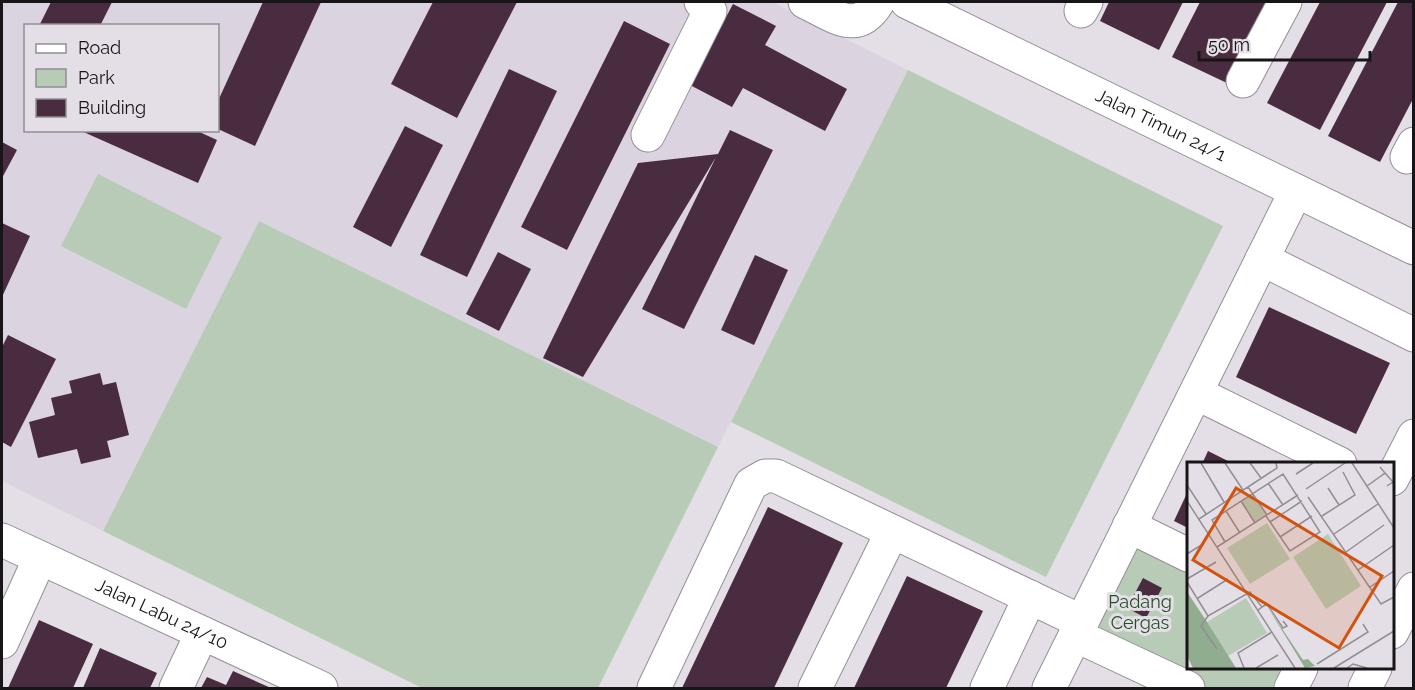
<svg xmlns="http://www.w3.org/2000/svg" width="1415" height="690" viewBox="0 0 1415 690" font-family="Raleway,sans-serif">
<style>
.built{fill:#dcd3e1;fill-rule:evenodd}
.green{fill:#b7cbb6}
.building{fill:#492c3f}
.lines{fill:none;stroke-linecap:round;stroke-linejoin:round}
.minor-casing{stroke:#948f96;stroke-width:35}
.minor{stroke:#fff;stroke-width:33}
.labels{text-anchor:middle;stroke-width:6;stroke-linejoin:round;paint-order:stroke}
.street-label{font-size:18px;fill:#171517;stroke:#e4dfe6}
.park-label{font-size:18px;fill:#264f26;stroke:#e4dfe6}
.inset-road{fill:none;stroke:#928e93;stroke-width:1.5}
.view{fill:#d3520d;fill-opacity:0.15;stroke:#d3520d;stroke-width:3}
.inset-edge{fill:none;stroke:#171517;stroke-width:3}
</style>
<rect width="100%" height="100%" fill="#e4dfe6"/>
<path class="built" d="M2,2h770l136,68 -190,377 -459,-226 -156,310 -101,-50zM26,26h192v104h-192z"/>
<g class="green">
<path d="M908,70l315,156 -177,351 -315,-155z"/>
<path d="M98,174l124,63 -36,72 -125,-63z"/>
<path d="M259,221l459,226 -120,241h-176l-319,-157z"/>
<path d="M1129,526l59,29v113h113l-10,20h-103l-113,-53z"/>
</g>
<g class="building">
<path d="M51,2h61l-12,24h-61z"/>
<path d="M263,2h58l-66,144 -37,-17v-28z"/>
<path d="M433,2h84l-60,116 -66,-34z"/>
<path d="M1109,2h74l-24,48 -59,-29z"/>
<path d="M1200,2h69l-40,82 -57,-27z"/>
<path d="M1320,2h67l-67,128 -53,-27z"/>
<path d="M1398,2h16v95l-34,65 -52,-26z"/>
<path d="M733,4l43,22 -11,19 82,44 -22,42 -82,-43 -11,19 -42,-22z"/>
<path d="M624,21l46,23 -103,206 -46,-23z"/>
<path d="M509,69l48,22 -90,186 -47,-22z"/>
<path d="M405,126l38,19 -52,102 -38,-20z"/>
<path d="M79,130h116l22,10 -19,43z"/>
<path d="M730,130l43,20 -89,179 -42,-20 74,-152 -133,220 -40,-19 95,-195 80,-9z"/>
<path d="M2,142l15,8 -15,28z"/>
<path d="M2,223l28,13 -28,61z"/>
<path d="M498,252l33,17 -32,62 -33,-17z"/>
<path d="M755,255l33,15 -34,75 -33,-15z"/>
<path d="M1269,307l121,56 -34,71 -120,-57z"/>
<path d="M8,335l48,24 -45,88 -9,-5v-95z"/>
<path d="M100,373l3,12 13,-3 13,53 -22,6 4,16 -30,7 -4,-15 -39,9 -9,-36 26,-7 -4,-17 21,-5 -3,-12z"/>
<path d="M1208,451l26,13h-32z"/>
<path d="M1188,491v37l-14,-7z"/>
<path d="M768,507l75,36 -69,145h-92z"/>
<path d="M907,576l76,35 -37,77h-92z"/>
<path d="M1143,578l19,10 -16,30 -19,-10z"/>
<path d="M39,620l54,24 -20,44h-65z"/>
<path d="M100,648l57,25 -7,15h-67z"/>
<path d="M233,671l38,17h-70l6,-11 19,8z"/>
</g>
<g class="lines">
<defs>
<g id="minor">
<path d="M805,2c29,13 52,35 73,0"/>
<path id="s1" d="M907,2l507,246"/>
<path d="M1081,11l5,-9"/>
<path d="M1243,81l42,-79"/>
<path d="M648,135l62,-124 -9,-9"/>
<path d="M1407,157l7,-13"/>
<path d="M1262,259l152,76"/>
<path d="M1196,393l144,71"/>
<path d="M1392,479l22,-43"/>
<path d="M1129,526l59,29"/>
<path id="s2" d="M2,540l319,148"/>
<path d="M1392,632l22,-43"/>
<path d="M1075,635l113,53"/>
<path d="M2,642l38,-84"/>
<path d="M176,688l26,-55"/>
<path d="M654,688l97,-204 14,-8h11l306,146"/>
<path d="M815,688l77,-156"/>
<path d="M987,688l43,-91"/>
<path d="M1049,688l247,-497"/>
<path d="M1291,688l10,-20"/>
<path d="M1365,688l10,-20"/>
</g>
</defs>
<use href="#minor" class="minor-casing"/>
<use href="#minor" class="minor"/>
</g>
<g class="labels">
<g class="street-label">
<text dy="6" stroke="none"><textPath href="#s1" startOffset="282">Jalan Timun 24/1</textPath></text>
<text dy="6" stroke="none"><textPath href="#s2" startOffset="176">Jalan Labu 24/10</textPath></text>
</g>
<g class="park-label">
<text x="1140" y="608">Padang<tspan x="1140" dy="21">Cergas</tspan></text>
</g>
</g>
<g transform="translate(1187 462)">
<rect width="207" height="207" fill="#e4dfe6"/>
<path d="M66,31l14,22 -12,8 -14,-22zM80,61l23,36 -40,25 -23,-36zM141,72l33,52 -35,23 -33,-52zM0,130l20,30 39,-24 21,35 -39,23 7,12h-42l-6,-12z" fill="#b7cbb6"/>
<path d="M0,130l20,30 29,46h-43l-6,-13zM80,144l36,54 5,-1 7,7 -10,2z" fill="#91ad90"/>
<path class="inset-road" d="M14,1l23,39M38,1l18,27M63,1l11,15M165,1l42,65M198,11l8,9 -6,4M109,12l17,-11M81,21l15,22M0,23l19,29M180,24l18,-13 -5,-6M61,25l19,28M141,26l11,17M119,27l39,-26M121,35l73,107 13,-7M0,39l108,167M54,39l14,22M39,49l14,22M135,54l33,-21 -12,-23M12,57l78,-51 -1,-5M83,60l32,-21M147,72l44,-30M93,75l32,-21M38,80l-13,-22 71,-46 37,58 -30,19 -24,-35M30,85l81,-52M159,90l38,-27M0,92l16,-10M171,108l36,-25M0,117l29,-17M0,120l21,34 42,-24 12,15 -4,3M183,125l24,-16M11,136l30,-19M75,145l5,-3 16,24 4,-2 -4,-5M21,154l-7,10 16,23M130,202l51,-32 -5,-8M57,206l-6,-15 34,-21M69,206l22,-13M147,206l60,-37M160,206l6,-4 14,4"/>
<path class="view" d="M49,26l146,88 -43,72 -146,-88z"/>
<rect width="207" height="207" class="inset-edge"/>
</g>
<rect width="1415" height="690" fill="none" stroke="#171517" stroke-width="6"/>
<rect x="24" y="24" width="195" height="108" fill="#e4dfe6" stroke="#928e93" stroke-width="1.5"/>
<rect x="36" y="44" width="30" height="9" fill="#ffffff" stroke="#928e93" stroke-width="1.5"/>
<text x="78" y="54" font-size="18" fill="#171517">Road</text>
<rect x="36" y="69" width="30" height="18" fill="#b7cbb6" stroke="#928e93" stroke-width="1.5"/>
<text x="78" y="84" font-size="18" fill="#171517">Park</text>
<rect x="36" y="99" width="30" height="18" fill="#492c3f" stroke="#928e93" stroke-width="1.5"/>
<text x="78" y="114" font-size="18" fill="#171517">Building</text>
<path d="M1199 51v9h171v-9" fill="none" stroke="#171517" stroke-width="3"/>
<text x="1208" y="51" font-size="18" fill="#171517" stroke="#e4dfe6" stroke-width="4.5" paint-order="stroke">50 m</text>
</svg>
